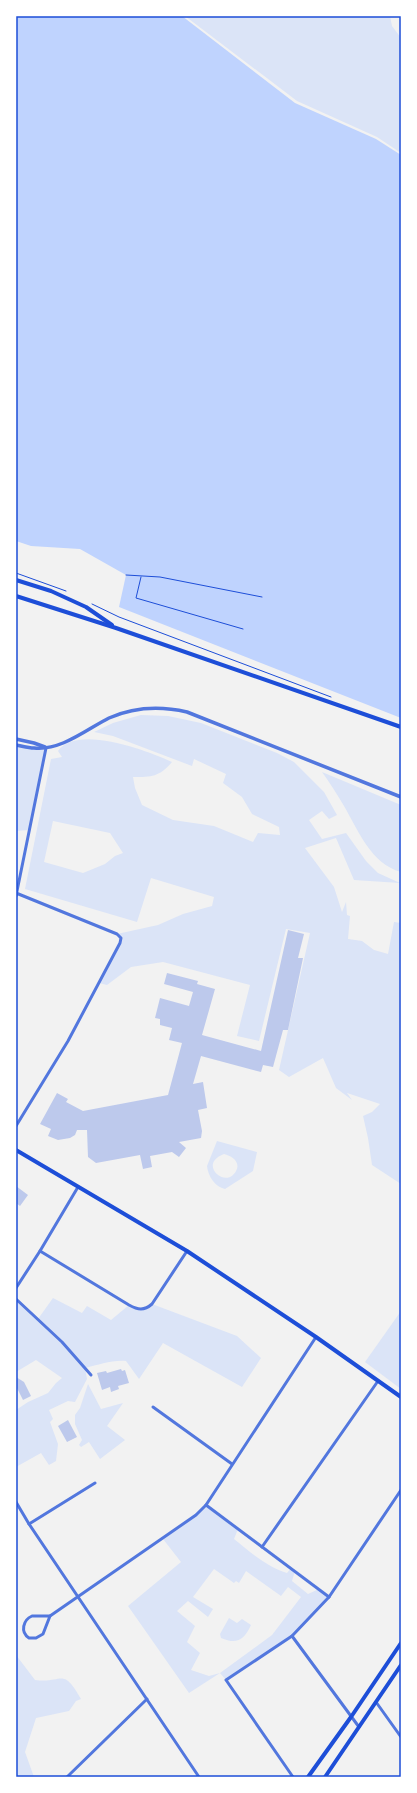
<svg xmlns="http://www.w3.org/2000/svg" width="417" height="1793" viewBox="0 0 417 1793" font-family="'Sofia Sans Condensed',sans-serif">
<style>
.green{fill:#dbe4f7;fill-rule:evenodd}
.water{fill:#bfd3fe}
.building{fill:#bdc9ec}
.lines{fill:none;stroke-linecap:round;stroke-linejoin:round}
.path{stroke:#1d4ed8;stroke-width:1}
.minor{stroke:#5277de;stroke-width:3}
.tertiary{stroke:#5277de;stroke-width:3.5}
.secondary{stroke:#1d4ed8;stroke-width:4}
.neatline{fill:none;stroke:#1d4ed8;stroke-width:1.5}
</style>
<rect width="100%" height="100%" fill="#f2f2f2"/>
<g class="green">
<path d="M185,16h205l2,10 9,12v115l-24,-16 -80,-36z"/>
<path d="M141,715l27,1 33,7 76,30 17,9 30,30 13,23 -8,4 -7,-8 -13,9 13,19 24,-6 20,28 12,12 22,10 -46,-3 -18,-42 -31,10 29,39 8,25 4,-10 1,13 3,1 -2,23 14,2 12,9 14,4 6,-32 7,1v261l-29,-19 -4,-27 -5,-22 9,-4 8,-8 -33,-11 5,7 -16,-12 -13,-30 -34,19 -10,-7 31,-137 -24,-4 -27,112 -22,-5 13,-51 -87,-23 -32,5 -24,18 -8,-2 21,-40 -3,-9 41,-9 25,-11 29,-8 2,-9 -63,-19 -14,44 -112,-33 26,-130 11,-2 -4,-6c19,-27 90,0 114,11 -13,15 -20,15 -39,15l2,11 7,17 31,15 41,6 39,16 5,-9 22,2 -1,-8 -27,-13 -10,-17 -19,-14 3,-9 -32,-15 -2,7 -79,-30 -19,-4 19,-9zM53,821l57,12 13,20 -8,3 -10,8 -22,9 -39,-11z"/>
<path d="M16,745l30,3 -17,82 -13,1z"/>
<path d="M322,772l79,33v67c-30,-8 -43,-42 -57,-66 -7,-12 -14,-23 -22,-34z"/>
<path d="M217,1141l40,11 -4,19 -28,18c-10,-2 -17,-13 -18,-23zM224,1154c8,2 17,8 12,17 -10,19 -39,-7 -12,-17z"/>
<path d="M53,1298l29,15 5,-7 24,14 18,-15 12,5 11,-6 85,32 24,22 -19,29 -79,-44 -24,36 -13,-18c-15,-1 -27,4 -41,7l2,11 -12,23 -7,-1 -19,9 4,9 -3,3 8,22 -2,17 -7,4 -8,-12 -25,14v-57l12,-8 20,-9 8,-10 6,-5 -26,-18 -20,12v-73l22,20z"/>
<path d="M401,1311v78l-36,-27z"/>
<path d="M88,1384l13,25 22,-6 -16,23 18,14 -25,19 -11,-17 -8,5 -2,-2 3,-5 -7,-16v-9l5,-7z"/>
<path d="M206,1505l32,24 -4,10c16,13 33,28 53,34l4,-5 4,3 -3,10 16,13 11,-5 10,8 -37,39 -66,44 -6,-7 -31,20 -61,-87 53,-44 -18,-23zM214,1569l20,14 2,-2 3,2 7,-12 35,25 7,-9 13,10 -29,38 -52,38 -11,3 -18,-6 9,-17 -13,-11 8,-16 -18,-15 11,-10 20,16 5,-8 -20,-12z"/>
<path d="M229,1618l8,5 5,-4 9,6c-7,15 -14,20 -30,13l-1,-4z"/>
<path d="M16,1655l19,25c28,4 27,-14 46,19l-5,2 -7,10 -33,7 -11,34 9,25h-18z"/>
</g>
<path class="water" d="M16,16h166l113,87 81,36 25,16v563l-282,-111 7,-32 -46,-26 -49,-3 -15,-5z"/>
<g class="building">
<path d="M288,930l16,4 -6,24h5l-15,72h-5l-10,37 -10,-2 -2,7 -60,-16 -8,28 10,-2 4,26 -9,2 4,21 -1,7 -22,4 7,6 -7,9 -7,-5 -22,4 2,11 -9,2 -3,-14 -44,8 -8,-6 -1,-27h-10l-2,5 -5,3 -12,2 -10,-4 3,-7 -11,-5 17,-31 11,6 -2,3 17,9 85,-16 14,-52 -13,-3 3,-12 -12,-3v-6l-5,-1 5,-20 29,8 4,-14 -29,-8 3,-11 31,8 -1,3 18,5 -13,46 59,16z"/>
<path d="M16,1186l12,9 -8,11 -4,-3z"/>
<path d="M121,1369l1,2 3,-1 4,13 -11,3 1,3 -8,3 -1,-5 -8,3 -5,-17 9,-2 1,2z"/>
<path d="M16,1377l8,5 7,14 -8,4 -7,-14z"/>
<path d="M68,1420l9,17 -10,5 -9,-16z"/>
</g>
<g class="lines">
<g class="path">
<path d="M16,573l50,18"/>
<path d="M126,575l34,2 102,20"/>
<path d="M141,577l-5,21 107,31"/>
<path d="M92,604l27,13 212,80"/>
</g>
<g class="minor">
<path d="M16,893l101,41 4,4 -1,5 -52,98 -52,85"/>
<path d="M16,896l30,-148"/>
<path d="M40,1251l89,54c9,5 15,6 23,-1l35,-53"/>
<path d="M16,1288l24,-37 38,-64"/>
<path d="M16,1299l46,43 29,33"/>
<path d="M153,1407l79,57"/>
<path d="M16,1502l13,22 170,253"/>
<path d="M206,1505l123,92"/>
<path d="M29,1524l66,-41"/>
<path d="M262,1547l116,-166"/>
<path d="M32,1616h18l-7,18 -7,4h-7c-9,-6 -6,-18 3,-22z"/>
<path d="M50,1616l146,-101 10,-10 110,-168"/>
<path d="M292,1636l67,91"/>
<path d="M376,1702l25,35"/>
<path d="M67,1777l80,-78"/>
<path d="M293,1777l-67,-97 66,-44 37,-39 72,-107"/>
</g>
<g class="tertiary">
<path d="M16,739l18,4 11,4"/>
<path d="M16,745c6,1 12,3 18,3 27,3 53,-19 75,-30 25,-11 52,-12 78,-6l214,85"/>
</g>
<g class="secondary">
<path d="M16,580l35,11 35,16 26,18"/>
<path d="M16,596l100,32 285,99"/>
<path d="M16,1150l171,101 129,86 85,60"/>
<path d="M308,1777l43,-60 50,-74"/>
<path d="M325,1777l76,-112"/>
</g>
</g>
<rect width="417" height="1793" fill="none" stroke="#ffffff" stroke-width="34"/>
<rect x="17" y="17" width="383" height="1759" class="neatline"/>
</svg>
